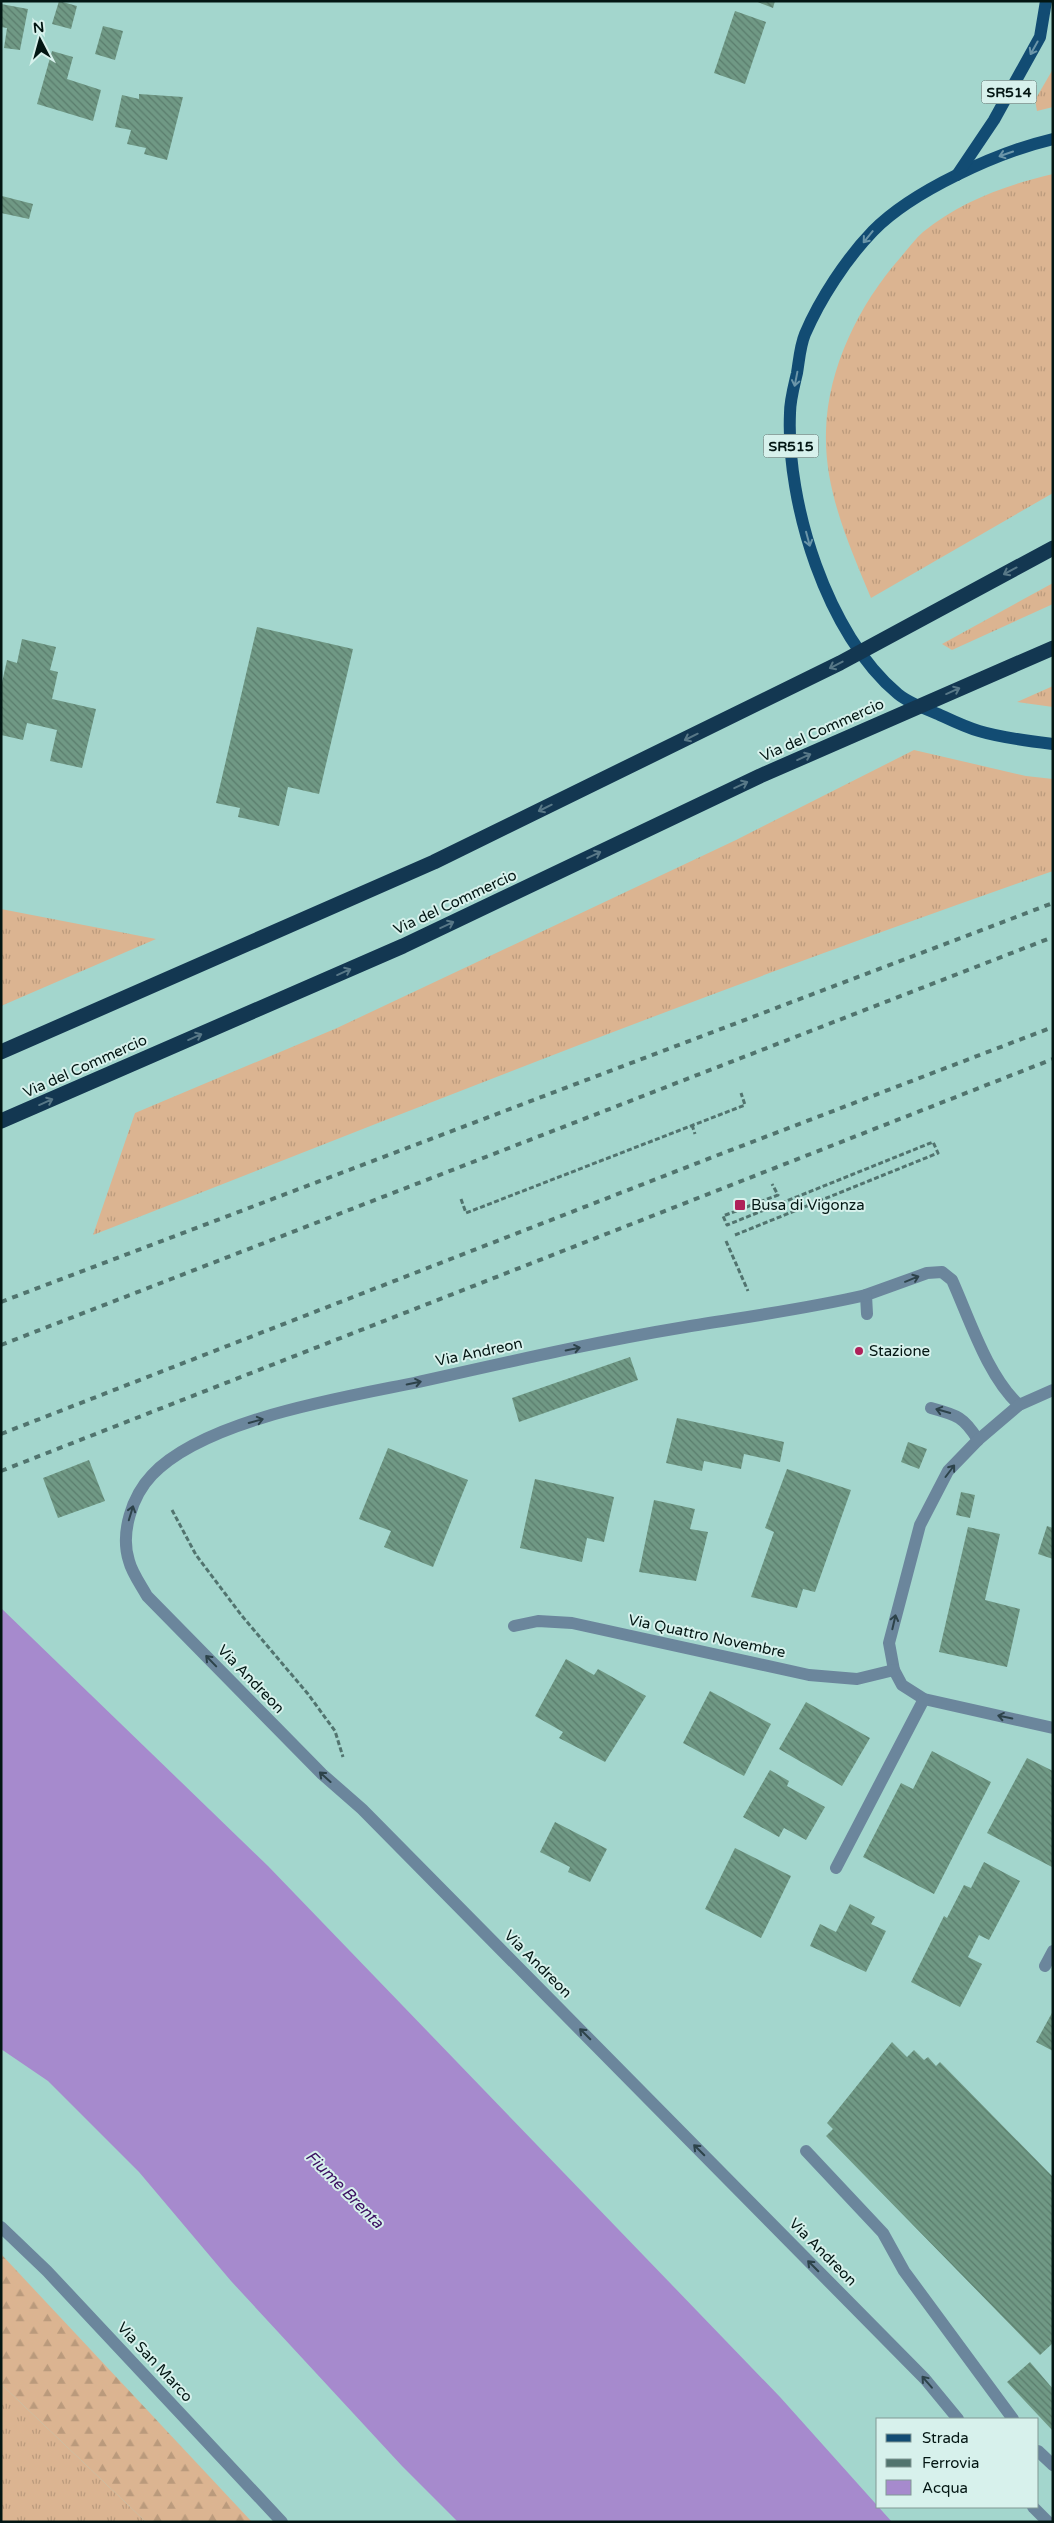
<svg xmlns="http://www.w3.org/2000/svg" width="1054" height="2523" viewBox="0 0 1054 2523" font-family="'Varela Round',sans-serif">
<style>
.grass{fill:url(#grass-tufts)}
.forest{fill:url(#forest-firs)}
.water{fill:#a68acd}
.building{fill:url(#building-back-hatch)}
.lines{fill:none;stroke-linecap:round;stroke-linejoin:round}
.path{stroke:#52746f;stroke-width:3;stroke-dasharray:5 2.5;stroke-linecap:butt}
.lane{stroke:#6b869c;stroke-width:12}
.street{stroke:#6b869c;stroke-width:12}
.primary{stroke:#124c73;stroke-width:12}
.highway{stroke:#133751;stroke-width:15}
.rail{stroke:#51746e;stroke-width:4;stroke-dasharray:6 6;stroke-linecap:butt}
.oneway{stroke:#6b96a9}
.oneway2{stroke:#587887}
.oneway3{stroke:#2d434a}
.poi-dot{fill:#af2159;stroke:#d7f1ec;stroke-width:2}
.labels{text-anchor:middle;stroke-width:4;stroke-linejoin:round;paint-order:stroke}
.shield{fill:#d7f1ec;stroke:#435854;stroke-width:1}
.shield-label{font-size:14px;font-weight:bold;fill:#031613}
.street-label{font-size:15px;fill:#031613;stroke:#d7f1ec}
.poi-label{font-size:15px;fill:#031613;stroke:#d7f1ec;text-anchor:start}
.water-label{font-size:16px;font-style:italic;fill:#3b0f60;stroke:#d7f1ec}
</style>
<defs>
<pattern id="grass-tufts" width="24" height="20" patternUnits="userSpaceOnUse" patternTransform="scale(1.25)"><rect width="24" height="20" fill="#dbb491"/><path d="M3 7l-1-3M5 7V3M7 7l1-3M15 17l-1-3M17 17v-4M19 17l1-3" fill="none" stroke="#ba9a7c"/></pattern>
<pattern id="forest-firs" width="22" height="20" patternUnits="userSpaceOnUse" patternTransform="scale(1.25)"><rect width="22" height="20" fill="#dbb491"/><path d="M5 1l3.5 6h-7zM16 11l3.5 6h-7z" fill="#ba9a7c"/></pattern>
<pattern id="building-back-hatch" width="6" height="6" patternUnits="userSpaceOnUse" patternTransform="scale(1.25)"><rect width="6" height="6" fill="#709985"/><path d="M-1 5l2 2M0 0l6 6M5-1l2 2" fill="none" stroke="#5a7c6c"/></pattern>
</defs>
<rect width="100%" height="100%" fill="#a3d6cd"/>
<g class="grass">
<path d="M1053,69v38l-16,4 -2,-11z"/>
<path d="M1053,174v319l-182,105c-22,-53 -47,-108 -45,-167 2,-64 33,-126 74,-173 8,-9 15,-19 23,-26 38,-31 83,-47 130,-58z"/>
<path d="M1053,583v21l-101,46 -10,-6z"/>
<path d="M1053,686v21l-36,-5z"/>
<path d="M914,750l112,26 27,3v92c-323,112 -642,239 -960,364l42,-122 202,-85 399,-188z"/>
<path d="M1,909l155,30 -155,67z"/>
<path d="M1,2384l145,138h-145z"/>
</g>
<path class="forest" d="M1,2254l251,268h-106l-145,-138z"/>
<path class="water" d="M1,1608l267,258 512,531 112,125h-434l-56,-56 -171,-185 -92,-109 -91,-91 -47,-32z"/>
<g class="building">
<path d="M59,1l18,5 -6,23 -19,-5z"/>
<path d="M755,1h20l-2,7z"/>
<path d="M1,4l27,5 -8,41 -16,-2 3,-20 -6,-1z"/>
<path d="M735,11l31,11 -21,62 -31,-11z"/>
<path d="M103,26l20,5 -8,29 -20,-6z"/>
<path d="M52,51l21,6 -6,22 34,11 -8,31 -56,-17z"/>
<path d="M139,94l44,3 -16,63 -23,-6 2,-6 -19,-4 4,-14 -16,-3 7,-32 17,4z"/>
<path d="M2,196l31,8 -4,15 -28,-6z"/>
<path d="M257,627l96,22 -34,145 -31,-7 -9,39 -41,-9 2,-9 -24,-5z"/>
<path d="M22,639l34,8 -6,23 8,2 -6,27 44,10 -14,59 -32,-7 7,-31 -30,-7 -4,17 -22,-5v-48l6,-27 10,3z"/>
<path d="M630,1357l8,23 -119,42 -7,-24z"/>
<path d="M677,1418l107,24 -4,20 -36,-8 -3,15 -37,-8 -2,10 -36,-8z"/>
<path d="M908,1442l19,7 -8,20 -18,-7z"/>
<path d="M388,1448l80,32 -35,87 -49,-20 7,-16 -32,-12z"/>
<path d="M89,1460l16,41 -47,17 -15,-40z"/>
<path d="M787,1469l64,21 -36,102 -12,-3 -6,19 -46,-11 23,-65 -9,-4z"/>
<path d="M535,1479l79,18 -10,45 -17,-4 -5,24 -62,-14z"/>
<path d="M961,1492l14,3 -5,23 -14,-3z"/>
<path d="M654,1500l41,9 -5,20 18,3 -12,49 -57,-9z"/>
<path d="M1047,1526l6,2v31l-15,-5z"/>
<path d="M968,1527l32,7 -15,66 35,9 -13,58 -68,-15z"/>
<path d="M566,1659l28,16 4,-6 48,27 -41,66 -46,-24 4,-6 -28,-16z"/>
<path d="M710,1691l61,33 -27,52 -61,-33z"/>
<path d="M806,1702l64,36 -28,48 -63,-37z"/>
<path d="M932,1751l59,31 -57,112 -71,-37 38,-74 12,6z"/>
<path d="M1027,1758l26,13 -1,96 -65,-34z"/>
<path d="M770,1770l19,11 -2,5 38,21 -19,33 -22,-12 -5,9 -36,-20z"/>
<path d="M555,1822l52,27 -17,33 -22,-10 2,-5 -30,-15z"/>
<path d="M735,1848l56,28 -30,62 -56,-29z"/>
<path d="M984,1862l36,19 -31,59 -10,-5 -11,22 14,7 -22,43 -49,-25 33,-66 3,2 17,-33 7,3z"/>
<path d="M850,1904l25,13 -4,7 15,7 -20,41 -56,-26 10,-22 16,8z"/>
<path d="M1053,2011v40l-17,-9z"/>
<path d="M892,2042l15,15 7,-7 10,10 4,-3 8,9 4,-4 113,115v166l-13,12 -214,-219 7,-7 -6,-6z"/>
<path d="M1030,2362l23,27v42l-46,-49z"/>
</g>
<g class="lines">
<g class="path">
<path d="M692,1125l3,9"/>
<path d="M461,1199l5,14 279,-108 -4,-12"/>
<path d="M735,1235l203,-82 -5,-11 -206,83 -4,-9 55,-21 -6,-11"/>
<path d="M726,1241l22,50"/>
<path d="M172,1510l24,45 46,61 66,78 27,37 8,26"/>
</g>
<g class="lane">
<path d="M867,1314l-1,-19 61,-22 15,-1 10,8c18,40 35,95 67,125"/>
<path d="M931,1408c26,7 33,9 47,32"/>
<path d="M806,2151l77,82 21,38 109,148"/>
<path d="M1038,2451l15,14"/>
</g>
<g class="street">
<path d="M866,1295c-60,14 -121,22 -181,32 -91,15 -181,36 -271,56 -74,15 -210,37 -262,92 -20,21 -32,58 -23,86 3,12 12,24 18,35l175,178 40,35 563,570 33,40"/>
<path d="M1053,1390l-34,15 -41,35 -30,31 -28,54 -31,118 5,27 8,15 22,14 129,29"/>
<path d="M514,1626l24,-5 34,2 237,52 48,4 37,-9"/>
<path d="M836,1868l88,-169"/>
<path d="M1045,1966l8,-15"/>
<path d="M1,2227l46,44 235,251"/>
<path d="M1033,2507l15,15"/>
</g>
<g class="primary">
<path d="M1053,139c-55,13 -141,52 -180,92 -27,28 -53,68 -68,103 -5,12 -6,27 -8,39 -3,13 -7,27 -7,40 -4,90 37,222 108,281 11,9 27,15 40,20 13,6 27,13 41,17 23,7 49,10 74,13"/>
<path d="M957,175l37,-55 46,-83 6,-36"/>
</g>
<g class="highway">
<path d="M1,1052l433,-190 406,-199 213,-115"/>
<path d="M1,1121l402,-175 357,-170 293,-128"/>
</g>
<g class="rail">
<path d="M1,1302l1052,-399"/>
<path d="M1,1345l1052,-408"/>
<path d="M1,1434l717,-279 335,-128"/>
<path d="M1,1471l1052,-412"/>
</g>
</g>
<defs><path id="oneway-shaft" d="M-6 0H5M1.5-3L5.5 0L1.5 3" fill="none" stroke-width="1.6" stroke-linecap="round" stroke-linejoin="round" transform="scale(1.25)"/></defs>
<g class="oneway">
<use href="#oneway-shaft" transform="translate(1034 48) rotate(119)"/>
<use href="#oneway-shaft" transform="translate(1006 154) rotate(161)"/>
<use href="#oneway-shaft" transform="translate(868 237) rotate(129)"/>
<use href="#oneway-shaft" transform="translate(796 379) rotate(101)"/>
<use href="#oneway-shaft" transform="translate(808 539) rotate(75)"/>
</g>
<g class="oneway2">
<use href="#oneway-shaft" transform="translate(1010 571) rotate(152)"/>
<use href="#oneway-shaft" transform="translate(836 665) rotate(153)"/>
<use href="#oneway-shaft" transform="translate(953 691) rotate(-24)"/>
<use href="#oneway-shaft" transform="translate(691 737) rotate(154)"/>
<use href="#oneway-shaft" transform="translate(804 757) rotate(-24)"/>
<use href="#oneway-shaft" transform="translate(741 785) rotate(-25)"/>
<use href="#oneway-shaft" transform="translate(545 808) rotate(154)"/>
<use href="#oneway-shaft" transform="translate(594 855) rotate(-25)"/>
<use href="#oneway-shaft" transform="translate(447 925) rotate(-25)"/>
<use href="#oneway-shaft" transform="translate(344 972) rotate(-24)"/>
<use href="#oneway-shaft" transform="translate(195 1037) rotate(-24)"/>
<use href="#oneway-shaft" transform="translate(46 1102) rotate(-24)"/>
</g>
<g class="oneway3">
<use href="#oneway-shaft" transform="translate(912 1279) rotate(-22)"/>
<use href="#oneway-shaft" transform="translate(573 1349) rotate(-12)"/>
<use href="#oneway-shaft" transform="translate(414 1383) rotate(-12)"/>
<use href="#oneway-shaft" transform="translate(943 1411) rotate(-164)"/>
<use href="#oneway-shaft" transform="translate(256 1421) rotate(-15)"/>
<use href="#oneway-shaft" transform="translate(950 1471) rotate(-53)"/>
<use href="#oneway-shaft" transform="translate(131 1513) rotate(-73)"/>
<use href="#oneway-shaft" transform="translate(894 1622) rotate(-77)"/>
<use href="#oneway-shaft" transform="translate(211 1661) rotate(-134)"/>
<use href="#oneway-shaft" transform="translate(1005 1717) rotate(-168)"/>
<use href="#oneway-shaft" transform="translate(325 1777) rotate(-138)"/>
<use href="#oneway-shaft" transform="translate(585 2034) rotate(-135)"/>
<use href="#oneway-shaft" transform="translate(699 2150) rotate(-135)"/>
<use href="#oneway-shaft" transform="translate(813 2266) rotate(-135)"/>
<use href="#oneway-shaft" transform="translate(927 2382) rotate(-131)"/>
</g>
<g class="poi-dot">
<rect x="734" y="1199" width="12" height="12" rx="2.5"/>
<circle cx="859" cy="1351" r="5"/>
</g>
<g class="labels">
<g class="shield">
<rect x="981.5" y="80.5" width="55" height="23" rx="4"/>
<rect x="763.5" y="434.5" width="55" height="23" rx="4"/>
</g>
<g class="shield-label">
<text x="1009" y="97">SR514</text>
<text x="791" y="451">SR515</text>
</g>
<g class="street-label">
<text transform="translate(822 730) rotate(-24)" y="5">Via del Commercio</text>
<text transform="translate(455 902) rotate(-25)" y="5">Via del Commercio</text>
<text transform="translate(85 1066) rotate(-24)" y="5">Via del Commercio</text>
<text transform="translate(479 1352) rotate(-12)" y="5">Via Andreon</text>
<text transform="translate(707 1636) rotate(12)" y="5">Via Quattro Novembre</text>
<text transform="translate(251 1679) rotate(46)" y="5">Via Andreon</text>
<text transform="translate(538 1964) rotate(45)" y="5">Via Andreon</text>
<text transform="translate(823 2252) rotate(45)" y="5">Via Andreon</text>
<text transform="translate(155 2362) rotate(47)" y="5">Via San Marco</text>
</g>
<g class="poi-label">
<text x="751" y="1210">Busa di Vigonza</text>
<text x="869" y="1356">Stazione</text>
</g>
<g class="water-label">
<text transform="translate(345 2189) rotate(45)" y="6">Fiume Brenta</text>
</g>
</g>
<rect width="1054" height="2523" fill="none" stroke="#031613" stroke-width="5"/>
<rect x="876" y="2418" width="162" height="90" fill="#d7f1ec" stroke="#829995"/>
<rect x="886" y="2434" width="25" height="8" fill="#124c73" stroke="#829995"/>
<text x="922" y="2443" font-size="15" fill="#031613">Strada</text>
<rect x="886" y="2459" width="25" height="8" fill="#51746e" stroke="#829995"/>
<text x="922" y="2468" font-size="15" fill="#031613">Ferrovia</text>
<rect x="886" y="2480" width="25" height="15" fill="#a68acd" stroke="#829995"/>
<text x="922" y="2493" font-size="15" fill="#031613">Acqua</text>
<g transform="translate(40 40) rotate(354)" stroke="#d7f1ec" stroke-width="4" paint-order="stroke">
<path d="M0-4L9 19L0 12L-9 19Z" fill="#031613"/>
<text y="-8" font-size="14" font-weight="bold" text-anchor="middle" fill="#031613">N</text>
</g>
</svg>
